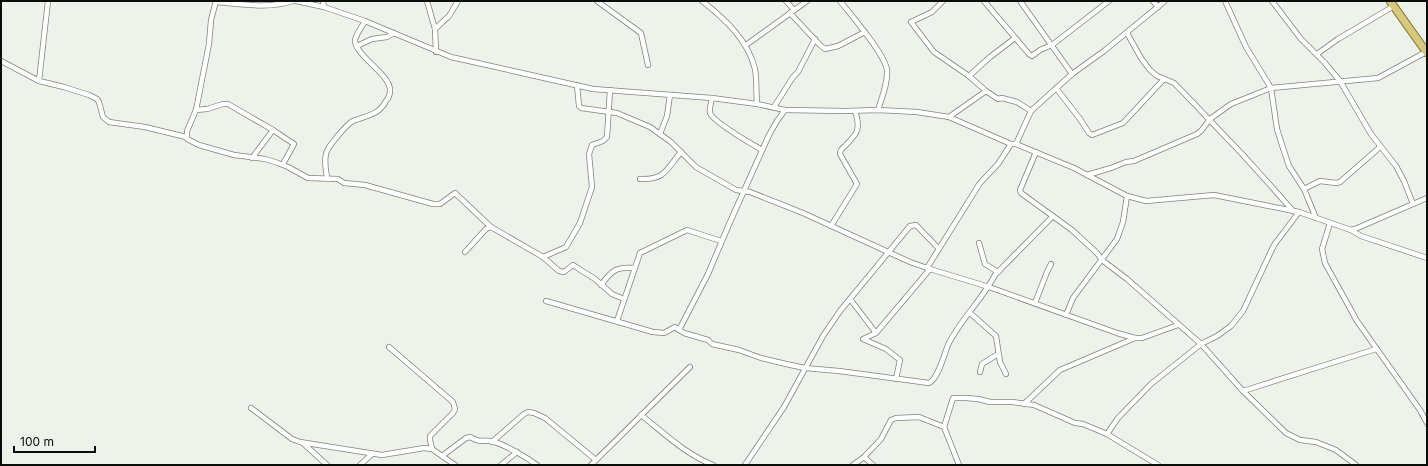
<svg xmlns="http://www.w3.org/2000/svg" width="1428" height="466" viewBox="0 0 1428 466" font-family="Inter,sans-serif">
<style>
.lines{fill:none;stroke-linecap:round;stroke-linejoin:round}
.minor-casing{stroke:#7f837c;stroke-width:6}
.primary-casing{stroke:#7f6f1f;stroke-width:9}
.minor{stroke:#fff;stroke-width:4.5}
.primary{stroke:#d7c87f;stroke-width:7}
</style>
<rect width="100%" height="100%" fill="#edf2ea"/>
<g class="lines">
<defs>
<g id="minor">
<path d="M216,1l-5,19 -2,24 -13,66 -9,21v8l12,6 35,10 31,4 13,4 10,4 20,11 30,1 6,4 21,2 68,19h7l15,-11 36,34"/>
<path d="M296,1l28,6 41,14 86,36 142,32 119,9 45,6 28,6 60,1 33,-1 39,2 32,5 62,27h5l58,24 53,28 19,5 68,-6 85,17 52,18 4,-1 72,-31"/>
<path d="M323,1l1,6"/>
<path d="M427,1l8,28 1,23"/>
<path d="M597,1l44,32 7,32"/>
<path d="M702,1c23,18 46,39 53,68 2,11 1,24 2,35"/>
<path d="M786,1l8,9"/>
<path d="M840,1c11,14 45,53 47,69 1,13 -5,27 -9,40"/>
<path d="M943,1l-11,11 -21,10 23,30 35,24 17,15"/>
<path d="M984,1l45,53 3,2 8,-6 12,-5 57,-44"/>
<path d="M1020,1l52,73"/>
<path d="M1153,1l5,6"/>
<path d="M1225,1l21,46 25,41 6,41 6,19 6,18 15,23 12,29"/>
<path d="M1272,1l29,38 24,24 15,18 31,53 25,32 8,15 9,23"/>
<path d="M216,2c25,2 53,7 77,-1"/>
<path d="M790,13l30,32 5,4 13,-3 27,-14"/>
<path d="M435,29l14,-13 9,-15"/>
<path d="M1127,33l14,25 9,12 7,6 17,7 8,8 61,64 28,31 22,25"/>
<path d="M746,45l61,-44"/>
<path d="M357,46l15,-7 15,-2 7,-4"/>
<path d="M1317,54l21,-15 56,-33"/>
<path d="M1,61l38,20 25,6 25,8 8,4 2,3 4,15 6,5 36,5 41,10"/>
<path d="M969,76l21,-19 25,-19"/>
<path d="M39,81l9,-80"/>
<path d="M577,85l2,21 2,2 36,5 33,14 21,15 25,25 40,23 14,2 53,21 107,49 20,7 59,18 128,46 18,5h7l36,-13"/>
<path d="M1056,88l24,31 9,14 3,2 31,-12 41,-44"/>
<path d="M712,98c-1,5 -3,11 -2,15 4,10 42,31 52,37"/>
<path d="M774,107l19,-30 5,-5 17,-33"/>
<path d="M196,110l11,-1 16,-5h5l45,26 21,14 -11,20"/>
<path d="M949,117l37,-26 12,8 4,-1 15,4 14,9"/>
<path d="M660,134l7,-18 3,-21"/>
<path d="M1016,144l15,-33 41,-37 32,-23 61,-50"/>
<path d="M1036,152l-16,38 1,3 51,37 25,23 5,7 25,19 74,65 42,47 43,42 14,7 16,2 20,8 20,15"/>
<path d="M252,158l21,-28"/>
<path d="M1087,175l24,-7 15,-6 8,-1 63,-27 4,-3 9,-12 21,-15 40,-16 107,-10 48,-26"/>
<path d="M327,178c-1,-8 -3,-16 -1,-24 1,-7 21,-30 27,-33 14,-6 25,-5 33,-20 3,-3 4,-7 4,-11 0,-16 -34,-34 -35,-49 0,-6 7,-14 10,-20"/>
<path d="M640,179c25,1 26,-9 41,-27"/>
<path d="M1304,189l16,-8 16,2 4,-1 40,-35"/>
<path d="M1330,223l-8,26 3,14 32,58 63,89 7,13"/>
<path d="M831,226l26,-42 -17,-30c0,-4 2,-6 5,-8 13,-13 16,-17 10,-35"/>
<path d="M1351,230l10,6 66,22"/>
<path d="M979,243l6,21 13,8"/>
<path d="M465,252l21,-23 5,-2 52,30 16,14 5,1 9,-7 3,2 19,12 17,15 12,5"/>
<path d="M543,257l23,-10 14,-24 12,-36 -3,-33 3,-9 11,-4 4,-4 3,-47"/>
<path d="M927,268l53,-85 18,-19 13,-20"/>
<path d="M601,285c11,-15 15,-18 33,-17"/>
<path d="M850,299l26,34"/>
<path d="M546,301l107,31 11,1 11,-6 9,6 24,7 4,4 27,6 22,8 25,6 19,4 34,3 90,12c9,-4 15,-28 19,-38 12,-25 34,-45 47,-70l58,-59"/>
<path d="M1035,303l12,-31 4,-8"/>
<path d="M970,313l26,23 4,26 6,12"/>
<path d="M1066,315l7,-17 44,-59 6,-17 4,-26"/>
<path d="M617,321l23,-68 47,-23 34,11"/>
<path d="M679,330l29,-56 22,-52 39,-87 8,-14 8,-11"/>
<path d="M389,347l64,55 2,7 -2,4 -23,23v4l2,9"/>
<path d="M980,372l2,-8 16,-10"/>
<path d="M896,379l4,-19 -14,-11 -23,-10 13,-6 54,-64"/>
<path d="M1243,391l133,-42"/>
<path d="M1024,404l36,-34 75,-32"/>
<path d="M251,408l41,31 8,3 82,13 42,-7 8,1 23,16"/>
<path d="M641,415c23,18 44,39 72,50"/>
<path d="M1107,434l11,-16 33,-34 50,-40 16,-8 14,-10 12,-15 31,-66 25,-33"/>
<path d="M492,442l32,-28 4,-2 6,1 11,5 51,42"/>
<path d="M303,443l24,22"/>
<path d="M442,456l24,-18 4,-1c11,6 10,3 21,4 13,3 35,16 46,24"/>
<path d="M864,457l9,8"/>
<path d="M360,465l12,-11"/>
<path d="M501,465l16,-13"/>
<path d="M591,465l99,-98"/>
<path d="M745,465l39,-58 39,-71 17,-25 70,-85 6,-1 23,24"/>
<path d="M853,465l11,-8 17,-18 10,-19 5,-2 23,-1 25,10"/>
<path d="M959,465l-15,-38 9,-29h13l12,1 12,3h22l22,3 41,18 8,1 24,10 51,31"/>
</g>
<path id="primary" d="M1390,1l37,52"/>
</defs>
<use href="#minor" class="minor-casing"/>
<use href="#primary" class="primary-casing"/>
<use href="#minor" class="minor"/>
<use href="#primary" class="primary"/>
</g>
<rect width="1428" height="466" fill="none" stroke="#0b0d0a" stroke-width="4"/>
<path d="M14 446v6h81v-6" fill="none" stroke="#0b0d0a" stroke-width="2"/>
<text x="20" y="446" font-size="12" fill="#0b0d0a" stroke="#edf2ea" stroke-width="3" paint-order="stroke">100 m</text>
</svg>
